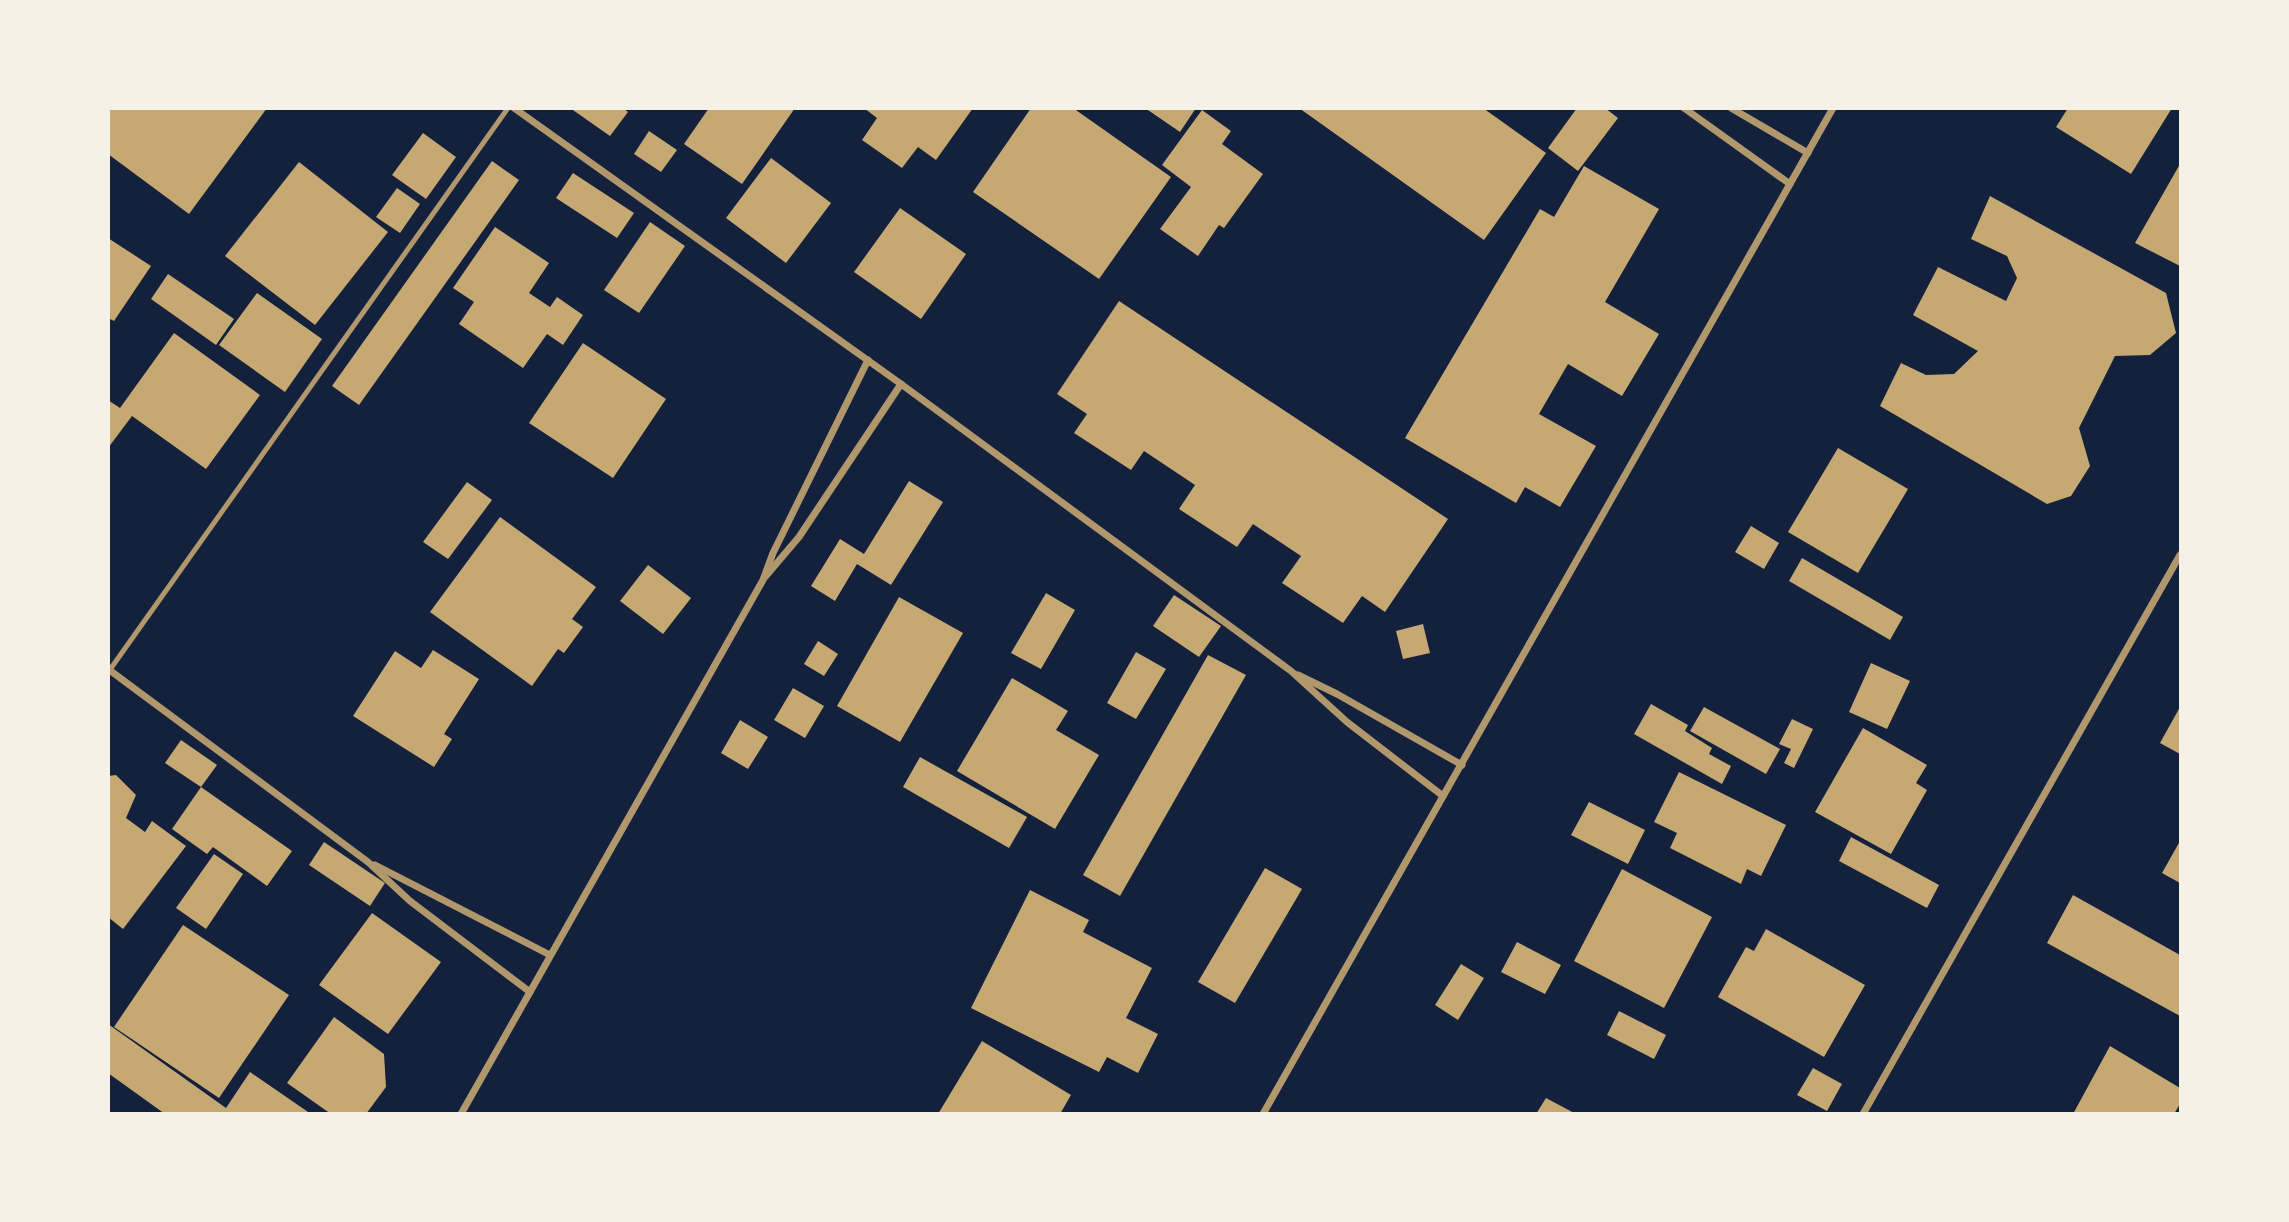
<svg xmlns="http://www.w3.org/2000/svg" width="2289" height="1222" viewBox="0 0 2289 1222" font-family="'Titillium Web',sans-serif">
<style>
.building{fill:#c6a872}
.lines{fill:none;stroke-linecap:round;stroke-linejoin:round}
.service{stroke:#b1986c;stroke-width:5}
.minor{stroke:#b1986c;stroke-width:7}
</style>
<rect width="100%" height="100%" fill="#14213d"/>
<g class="building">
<path d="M108,108h159l-78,106 -81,-60z"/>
<path d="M570,108h53l5,4 -18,24z"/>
<path d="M709,108l51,1 35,-1 -53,76 -58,-40z"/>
<path d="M864,108h109l-37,52 -18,-13 -16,21 -40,-28 15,-22z"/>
<path d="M1031,108h42l98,69 -72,102 -126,-87z"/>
<path d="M1145,108h51l-16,24z"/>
<path d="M1299,108h184l63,45 -62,87z"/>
<path d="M1577,108h28l13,10 -40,53 -30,-23z"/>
<path d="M2068,108h104l-41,66 -75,-47z"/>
<path d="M1202,110l29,21 -9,13 41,30 -39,54 -5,-3 -21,31 -38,-27 31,-42 -29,-22z"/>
<path d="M649,131l28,19 -16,22 -27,-18z"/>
<path d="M423,133l33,24 -30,42 -34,-24z"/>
<path d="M771,158l60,45 -45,60 -60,-45z"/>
<path d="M492,161l27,19 -160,225 -27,-19z"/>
<path d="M299,162l89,70 -73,93 -90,-69z"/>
<path d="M2180,164v102l-45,-23z"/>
<path d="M1584,166l75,43 -54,93 54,32 -37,62 -54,-32 -29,50 57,32 -36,61 -35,-20 -9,16 -111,-65 135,-229 14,8z"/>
<path d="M573,173l61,40 -17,25 -61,-40z"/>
<path d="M397,188l23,16 -20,29 -24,-16z"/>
<path d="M1990,196l176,97 10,40 -26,22 -35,1 -36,72 11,38 -19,30 -24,8 -167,-98 21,-43 25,12 28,-1 24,-23 -65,-36 25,-48 68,34 11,-23 -10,-22 -36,-17z"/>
<path d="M900,208l66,46 -45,65 -67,-47z"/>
<path d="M650,222l35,24 -46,67 -35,-23z"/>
<path d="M495,227l54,36 -20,30 21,14 7,-10 26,18 -20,30 -16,-11 -24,34 -64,-44 15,-22 -21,-14z"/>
<path d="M108,238l43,28 -37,55 -6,-3z"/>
<path d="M168,274l66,45 -18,26 -65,-46z"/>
<path d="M257,293l65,46 -37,53 -66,-47z"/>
<path d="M1119,301l329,218 -63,93 -23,-16 -19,27 -61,-40 19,-27 -48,-32 -16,23 -58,-38 16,-24 -51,-34 -13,19 -57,-37 13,-19 -30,-20z"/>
<path d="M174,333l86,62 -54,74 -74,-53 -24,32v-48l12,8z"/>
<path d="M583,343l83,56 -53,79 -84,-55z"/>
<path d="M1838,448l70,41 -50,84 -70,-41z"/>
<path d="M909,481l34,21 -52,83 -34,-21 -22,37 -24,-15 29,-47 24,15z"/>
<path d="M467,482l25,18 -44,59 -25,-17z"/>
<path d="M500,517l96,70 -24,32 11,8 -19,26 -6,-4 -26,37 -102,-74z"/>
<path d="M1751,526l28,17 -15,26 -29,-17z"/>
<path d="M1802,558l101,59 -13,23 -101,-59z"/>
<path d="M648,565l43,33 -28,36 -43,-33z"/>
<path d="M1046,593l29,17 -34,59 -30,-16z"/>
<path d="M1174,595l47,31 -22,31 -46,-31z"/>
<path d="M899,597l64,36 -63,109 -63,-36z"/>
<path d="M1423,624l7,29 -27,6 -7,-28z"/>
<path d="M818,641l20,13 -14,22 -20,-12z"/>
<path d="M433,650l46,29 -35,55 8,5 -18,28 -81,-51 42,-65 26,17z"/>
<path d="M1136,652l30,17 -30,50 -29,-16z"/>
<path d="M1208,655l38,20 -126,221 -37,-21z"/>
<path d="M1871,663l39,18 -23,48 -38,-17z"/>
<path d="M1012,678l56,33 -12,19 43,25 -44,74 -98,-58z"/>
<path d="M793,688l31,18 -19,32 -31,-18z"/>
<path d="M1651,704l37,21 -3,6 27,17 -3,6 22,12 -9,18 -88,-50z"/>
<path d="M1704,707l76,42 -14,25 -76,-43z"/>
<path d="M2180,707v47l-20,-11z"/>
<path d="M1792,719l21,10 -19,39 -10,-5 7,-14 -12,-5z"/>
<path d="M740,720l28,17 -20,32 -27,-16z"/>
<path d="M1863,728l64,37 -11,18 11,7 -36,64 -76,-42z"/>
<path d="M181,740l36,25 -16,22 -36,-24z"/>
<path d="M920,757l107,60 -18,31 -106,-61z"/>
<path d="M1679,772l107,53 -25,51 -14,-7 -6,15 -71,-36 7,-15 -23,-11z"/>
<path d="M116,775l20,20 -10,23 19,14 7,-11 34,25 -63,83 -15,-12v-141z"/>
<path d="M201,787l91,64 -25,35 -54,-39 -6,7 -35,-25z"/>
<path d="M1589,802l56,28 -17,34 -57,-29z"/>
<path d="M1851,837l88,48 -12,23 -88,-47z"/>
<path d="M2180,841v42l-18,-10z"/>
<path d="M324,842l61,41 -15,23 -61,-41z"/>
<path d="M214,854l29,20 -37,55 -30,-21z"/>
<path d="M1265,868l37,21 -67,114 -37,-21z"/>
<path d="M1622,869l90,48 -48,91 -90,-47z"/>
<path d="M1030,890l59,30 -6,12 69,36 -26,50 32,16 -20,39 -31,-16 -8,15 -128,-64z"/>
<path d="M2073,895l107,60v61l-133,-73z"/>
<path d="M372,913l69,49 -53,72 -69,-49z"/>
<path d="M183,925l106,70 -70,103 -105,-71z"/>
<path d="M1766,929l99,56 -41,72 -106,-60 28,-50 8,4z"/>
<path d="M1517,942l44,23 -16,29 -44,-22z"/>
<path d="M1461,964l23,14 -26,42 -23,-15z"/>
<path d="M1619,1011l47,24 -12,24 -47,-24z"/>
<path d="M334,1017l50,37 2,33 -20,27h-35l-44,-31z"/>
<path d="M108,1024l118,84 24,-36 61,42h-146l-57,-41z"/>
<path d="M982,1041l89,54 -11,19h-122z"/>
<path d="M2110,1046l70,42v16l-6,10h-101z"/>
<path d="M1813,1068l29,16 -15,27 -30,-16z"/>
<path d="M1546,1098l30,16h-40z"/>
</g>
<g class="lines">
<path class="service" d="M109,671l399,-563"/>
<g class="minor">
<path d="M514,108l387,276 390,287 56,51 96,74"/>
<path d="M1684,108l106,76"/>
<path d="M1731,108l77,45"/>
<path d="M765,577l34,-40 102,-153"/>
<path d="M108,669l260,193 42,39 120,91"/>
<path d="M1298,675l39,19 125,71"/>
<path d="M375,865l175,90"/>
<path d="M461,1114l302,-534 10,-27 95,-193"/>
<path d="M1263,1114l570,-1006"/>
<path d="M1863,1114l317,-559"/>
</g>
</g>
<rect width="2289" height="1222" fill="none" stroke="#f6f1e7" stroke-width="220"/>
</svg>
